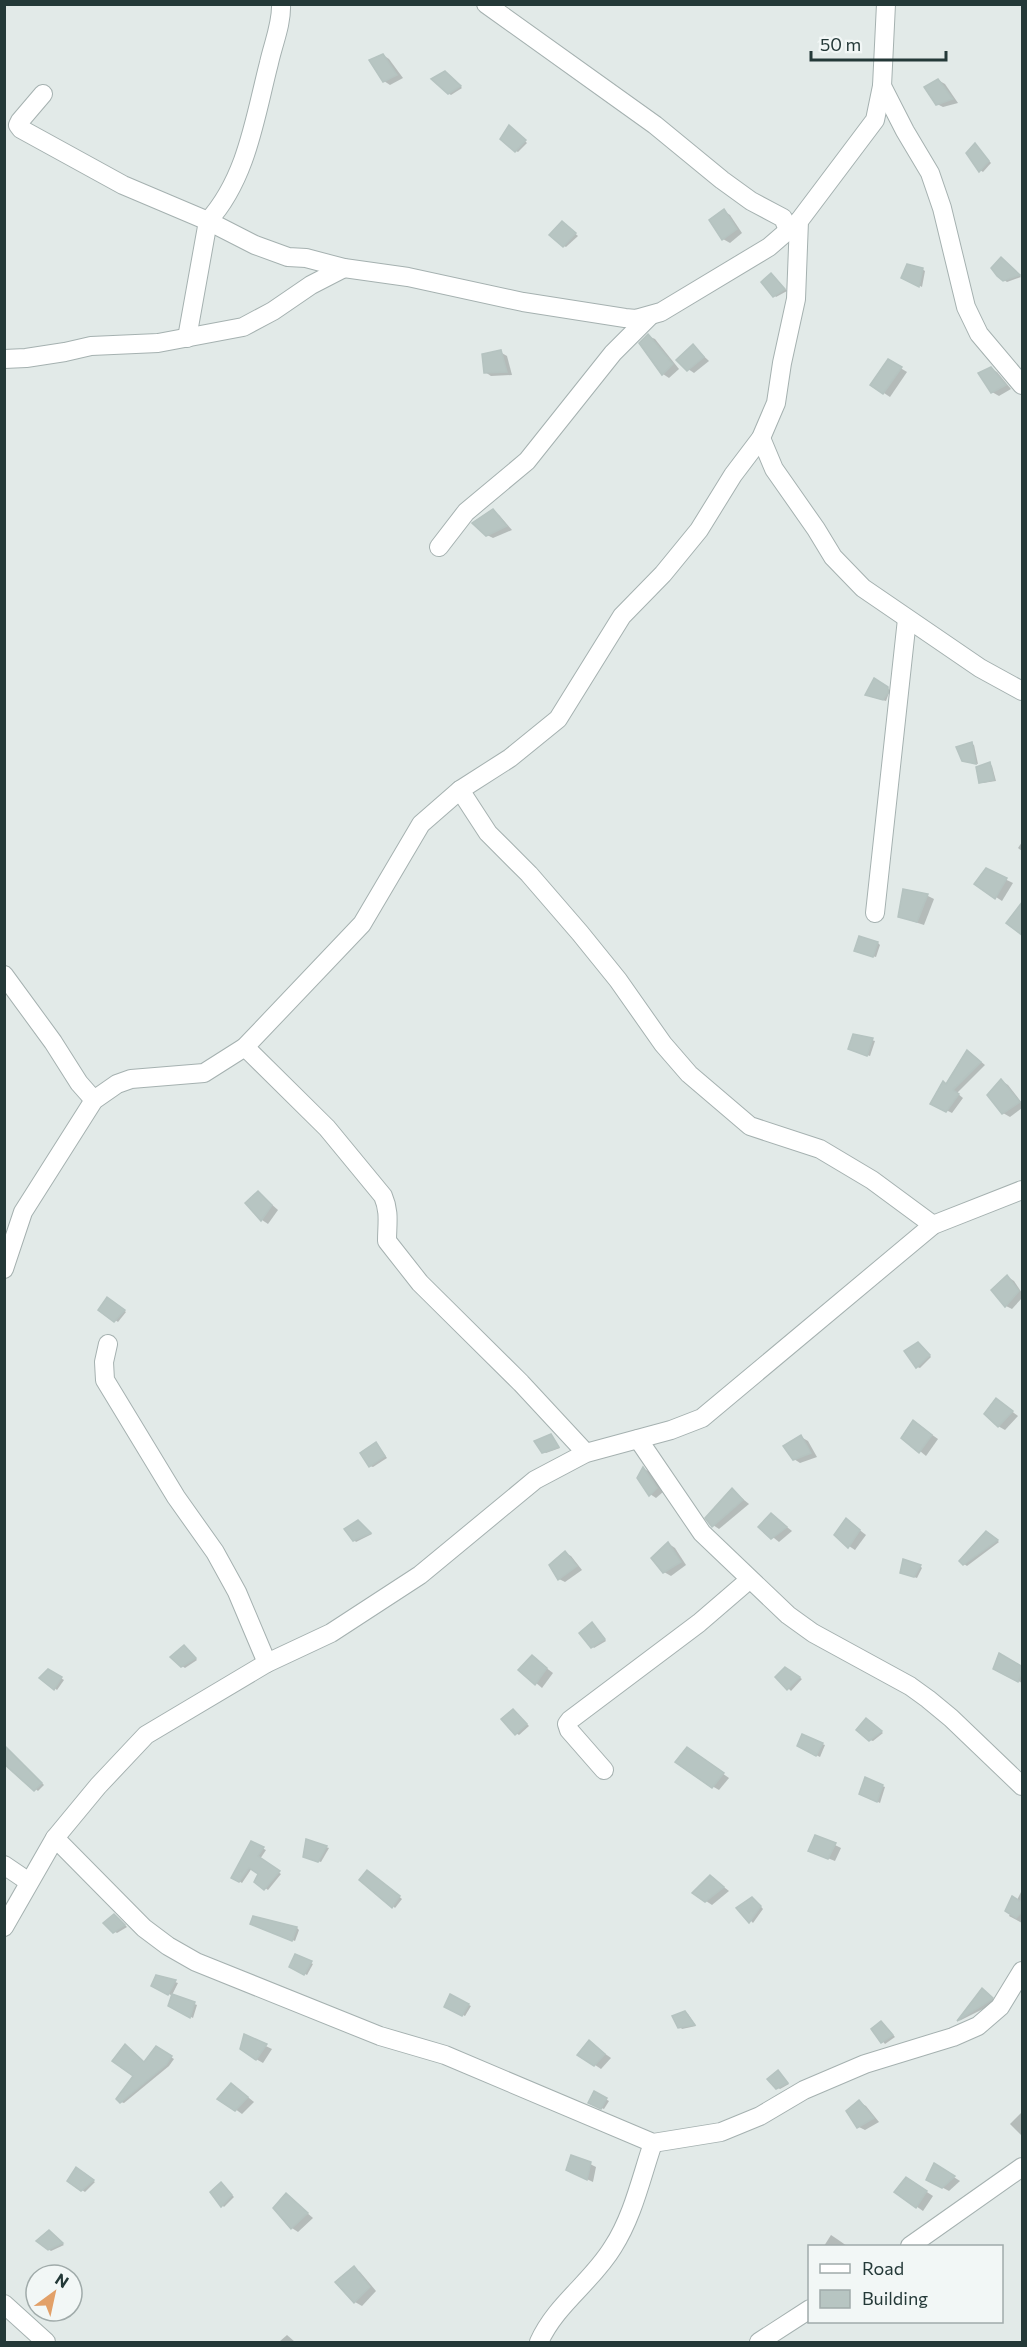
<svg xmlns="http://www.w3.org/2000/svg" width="1027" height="2347" viewBox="0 0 1027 2347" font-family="Commissioner,sans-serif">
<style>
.shadow{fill:#0003}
.building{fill:#b7c5c2;stroke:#b5c3c0;stroke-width:1.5}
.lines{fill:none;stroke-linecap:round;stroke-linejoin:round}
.minor-casing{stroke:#a5b1b0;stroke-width:20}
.minor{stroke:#fff;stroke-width:18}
</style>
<rect width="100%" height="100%" fill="#e2eae8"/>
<g class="shadow">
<path d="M383,55l6,4 14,19 -13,7 -6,-4z"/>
<path d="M448,74l14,14 -11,7 -3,-2z"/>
<path d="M938,80l7,4 13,19 -15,4 -6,-3z"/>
<path d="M512,129l15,14 -9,9 -2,-1z"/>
<path d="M975,145l16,18 -8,9 -3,-2z"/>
<path d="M724,211l6,4 12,18 -12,10 -7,-4z"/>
<path d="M565,225l13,11 -12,11 -2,-1z"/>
<path d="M1004,260l17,17 -14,5 -3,-2z"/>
<path d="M922,269l3,2 -3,16 -19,-10z"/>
<path d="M771,274l16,17 -11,6 -2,-2z"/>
<path d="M648,336l7,3 24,30 -10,9 -6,-4 -22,-31z"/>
<path d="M693,346l16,15 -15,12 -6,-4z"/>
<path d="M500,352l7,4 5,19 -21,1 -6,-4z"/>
<path d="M889,361l18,11 -17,25 -18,-12z"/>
<path d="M991,369l6,3 14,17 -12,7 -7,-4z"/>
<path d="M493,511l6,4 13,15 -19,8 -6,-3z"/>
<path d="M874,681l16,9 -4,11 -17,-5z"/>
<path d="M972,744l2,1 4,19 -11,-2z"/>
<path d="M990,764l2,2 4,15 -13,2 -2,-1z"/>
<path d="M1022,842v9l-4,-3z"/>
<path d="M986,870l27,13 -11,18 -6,-4z"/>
<path d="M904,891l24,5 6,3 -10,26 -24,-8z"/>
<path d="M878,943l2,2 -4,12 -18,-5z"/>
<path d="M854,1035l21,6 -5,15 -18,-6z"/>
<path d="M973,1055l12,10 -28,28 6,5 -11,15 -20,-10z"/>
<path d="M1002,1081l6,4 14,18v5l-12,9 -7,-4z"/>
<path d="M259,1193l19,17 -10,14 -6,-4 -15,-16z"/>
<path d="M1008,1277l6,4 8,12v5l-10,11 -6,-3z"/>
<path d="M107,1299l19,13 -8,10 -18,-13z"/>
<path d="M921,1345l10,12 -11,11 -3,-1z"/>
<path d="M1002,1404l16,12 -13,14 -7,-4z"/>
<path d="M914,1422l24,17 -12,17 -23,-19z"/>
<path d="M551,1436l9,12 -14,5 -3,-2z"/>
<path d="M801,1437l7,4 9,16 -17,6 -6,-4z"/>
<path d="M376,1443l11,15 -14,9 -3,-1z"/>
<path d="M644,1469l6,3 13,20 -7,6 -6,-4z"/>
<path d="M732,1490l17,14 -30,25 -6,-4z"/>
<path d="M777,1519l15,12 -13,11 -19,-15z"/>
<path d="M361,1523l11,11 -16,8 -2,-2z"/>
<path d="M852,1524l14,11 -11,15 -6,-4z"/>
<path d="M989,1534l10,8 -32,24 -3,-2z"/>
<path d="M669,1544l6,4 11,17 -15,11 -7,-4z"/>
<path d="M565,1553l6,3 11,14 -17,12 -6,-3z"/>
<path d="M920,1566l2,2 -5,10 -12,-4z"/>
<path d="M593,1624l13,17 -12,7 -2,-2z"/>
<path d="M184,1646l13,14 -12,8 -3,-2z"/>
<path d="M532,1657l21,16 -11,15 -21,-18z"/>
<path d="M995,1668h27v15z"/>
<path d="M785,1669l17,10 -11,12 -14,-14z"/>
<path d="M48,1670l16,10 -7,10 -16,-13z"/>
<path d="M516,1713l13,13 -10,9 -3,-2z"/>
<path d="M869,1722l14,11 -10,8 -3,-1z"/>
<path d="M822,1744l3,1 -5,12 -21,-11z"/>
<path d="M10,1752l34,33 -6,6 -34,-29z"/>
<path d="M693,1753l36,25 -10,12 -7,-4z"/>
<path d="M882,1786l3,1 -5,16 -19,-10z"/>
<path d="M307,1841l22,7 -8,14 -14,-4z"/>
<path d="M252,1843l14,7 -6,9 21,15 -13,16 -12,-9 5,-7 -9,-6 -10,15 -9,-6z"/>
<path d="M835,1845l6,3 -6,13 -25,-10z"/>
<path d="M370,1874l32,25 -7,9 -2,-2z"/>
<path d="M711,1877l18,14 -17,14 -6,-4z"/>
<path d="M1022,1890v33l-13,-7z"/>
<path d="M755,1900l8,9 -10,14 -15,-15z"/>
<path d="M117,1917l10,10 -10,6 -3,-2z"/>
<path d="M254,1918l43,10 2,2 -4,11 -40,-16z"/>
<path d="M296,1956l17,8 -6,11 -16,-9z"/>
<path d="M156,1976l22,7 -6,12 25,10 -4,13 -23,-12 3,-10 -21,-10z"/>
<path d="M983,1990l11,10 -7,7 -28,14z"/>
<path d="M451,1996l20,10 -6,10 -19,-10z"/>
<path d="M685,2012l3,2 8,12 -14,3 -2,-2z"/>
<path d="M882,2023l13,14 -10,7 -12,-15z"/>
<path d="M245,2036l27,13 -9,14 -7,-4z"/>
<path d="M589,2042l22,16 -10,11 -22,-15z"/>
<path d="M156,2048l18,11 -5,7 -45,37 -3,-1z"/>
<path d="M778,2072l11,12 -9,5 -3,-2z"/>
<path d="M238,2089l16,13 -12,12 -22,-16z"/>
<path d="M595,2093l14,8 -5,8 -14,-6z"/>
<path d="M859,2102l7,4 13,16 -14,8 -6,-3z"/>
<path d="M1022,2112v22l-1,1 -11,-11z"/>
<path d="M590,2164l6,3 -3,15 -19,-9z"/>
<path d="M935,2165l25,16 -11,10 -15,-8z"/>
<path d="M76,2169l19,13 -10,10 -3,-2z"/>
<path d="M913,2183l20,13 -10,15 -27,-19z"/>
<path d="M221,2184l13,13 -10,10 -2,-2z"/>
<path d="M286,2195l27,23 -15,14 -6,-4z"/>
<path d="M52,2234l12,11 -13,6 -3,-2z"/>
<path d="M831,2235l6,4 10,7h-23z"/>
<path d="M354,2268l6,4 16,19 -14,15 -7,-4 -18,-19z"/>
<path d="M287,2335l8,7h-16z"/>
</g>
<g class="building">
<path d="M383,54l14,21 -14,7 -14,-22z"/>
<path d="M445,71l16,15 -13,8 -17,-15z"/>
<path d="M938,79l15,20 -17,6 -12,-18z"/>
<path d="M509,125l17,15 -11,12 -15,-13z"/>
<path d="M975,143l14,18 -10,11 -13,-19z"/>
<path d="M724,209l13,20 -15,11 -13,-20z"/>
<path d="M562,221l14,12 -13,14 -14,-12z"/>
<path d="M1001,257l19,18 -17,6 -6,-5 -6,-8z"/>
<path d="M907,264l16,4 -4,19 -18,-9z"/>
<path d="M771,273l14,16 -12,8 -12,-15z"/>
<path d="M648,334l25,30 -11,11 -23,-32z"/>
<path d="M693,344l11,13 -17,14 -11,-11z"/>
<path d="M501,350l6,22 -23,1 -2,-19z"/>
<path d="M888,359l14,8 -19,27 -13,-9z"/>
<path d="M991,367l15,18 -15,8 -13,-20z"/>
<path d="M493,509l14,17 -21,10 -14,-13z"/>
<path d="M874,678l14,9v6l-5,7 -18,-5z"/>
<path d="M972,742l4,22 -14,-3 -6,-14z"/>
<path d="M990,762l4,18 -15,3 -3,-16z"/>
<path d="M986,868l21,10 -12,21 -21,-15z"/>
<path d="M903,889l25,5 -11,28 -19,-5z"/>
<path d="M1023,901v35l-17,-13z"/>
<path d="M859,936l19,6 -5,15 -19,-6z"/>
<path d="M853,1034l20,4 -6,18 -19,-7z"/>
<path d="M967,1050l14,12 -28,28 6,4 -13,18 -16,-8 13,-23 3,3z"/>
<path d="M1001,1079l19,23 -18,12 -15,-19z"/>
<path d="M258,1191l14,14 -11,16 -16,-18z"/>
<path d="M1007,1275l12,16 -14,16 -14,-17z"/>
<path d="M107,1297l18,13 -11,12 -16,-12z"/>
<path d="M918,1342l12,13 -14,13 -12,-17z"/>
<path d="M996,1398l17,13 -15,16 -14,-13z"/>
<path d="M913,1420l19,15 -13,18 -18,-15z"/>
<path d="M551,1434l8,13 -17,6 -8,-12z"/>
<path d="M801,1435l10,18 -18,7 -10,-14z"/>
<path d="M376,1442l9,14 -16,11 -9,-14z"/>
<path d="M643,1467l14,21 -8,8 -12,-18z"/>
<path d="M732,1488l11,12 -31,27 -7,-9z"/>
<path d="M771,1513l16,14 -16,12 -13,-12z"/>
<path d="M846,1518l14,12 -12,18 -14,-13z"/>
<path d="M358,1520l13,13 -18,8 -9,-12z"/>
<path d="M986,1531l12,9 -35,25 -4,-4z"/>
<path d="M668,1542l13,20 -18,11 -12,-15z"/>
<path d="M565,1551l12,15 -19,14 -9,-15z"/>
<path d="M903,1559l18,6 -7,12 -14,-4z"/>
<path d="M592,1622l13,17 -14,9 -12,-15z"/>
<path d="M184,1645l12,13 -15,9 -11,-10z"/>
<path d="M999,1653l24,14 -5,15 -25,-13z"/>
<path d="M532,1655l15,13 -12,17 -17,-15z"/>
<path d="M785,1667l15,10 -13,13 -12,-13z"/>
<path d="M48,1669l14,8 -8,13 -15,-12z"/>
<path d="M513,1709l14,15 -12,11 -14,-16z"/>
<path d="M866,1718l16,13 -13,10 -13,-11z"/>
<path d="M802,1734l21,9 -7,13 -19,-10z"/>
<path d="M4,1745l38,38 -8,8 -30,-27z"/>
<path d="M687,1747l37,26 -12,15 -37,-26z"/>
<path d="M865,1777l18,8 -6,17 -18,-8z"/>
<path d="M815,1835l21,8 -8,16 -20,-8z"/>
<path d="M306,1839l21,7 -9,16 -15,-5z"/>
<path d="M251,1841l13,6 -6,9 22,15 -16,19 -10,-8 4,-8 -9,-6 -10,14 -8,-4z"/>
<path d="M367,1870l33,26 -8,12 -33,-28z"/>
<path d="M710,1875l14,12 -19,15 -13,-9z"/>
<path d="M1012,1896l11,7v8l-7,7 -11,-7z"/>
<path d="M752,1897l9,9 -12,17 -13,-15z"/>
<path d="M114,1914l11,11 -12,8 -10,-10z"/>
<path d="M253,1916l44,11 -5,14 -42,-17z"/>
<path d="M295,1954l17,7 -8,14 -15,-8z"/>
<path d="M156,1975l20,5 -8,15 -17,-9z"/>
<path d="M982,1988l11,10 -2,2 -34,21z"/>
<path d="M172,1994l23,8 -5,16 -22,-12z"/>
<path d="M450,1994l19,10 -7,12 -18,-9z"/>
<path d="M685,2011l10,14 -17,3 -6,-12z"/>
<path d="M881,2021l12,14 -12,8 -10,-14z"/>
<path d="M244,2034l23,10 -11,16 -16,-11z"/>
<path d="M589,2040l16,14 -11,12 -17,-11z"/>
<path d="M125,2044l19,18 12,-16 16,10 -6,9 -46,38 -4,-4 17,-23 -21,-15z"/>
<path d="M778,2070l10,13 -12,6 -9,-10z"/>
<path d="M231,2083l17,14 -13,14 -18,-12z"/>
<path d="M594,2091l13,7 -6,11 -13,-6z"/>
<path d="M859,2100l15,18 -17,10 -11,-17z"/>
<path d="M571,2155l20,7 -4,18 -21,-10z"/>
<path d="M934,2163l21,13 -13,12 -16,-8z"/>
<path d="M76,2167l18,13 -13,11 -14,-10z"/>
<path d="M906,2177l21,14 -11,17 -22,-16z"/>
<path d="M221,2182l11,13 -11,12 -11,-15z"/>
<path d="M286,2193l22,20 -17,16 -18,-21z"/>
<path d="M49,2230l14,13 -15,7 -12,-9z"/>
<path d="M354,2266l16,21 -16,16 -19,-21z"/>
</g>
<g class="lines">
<defs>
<g id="minor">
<path d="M486,4l169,121 67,55 29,21 32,17 6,14"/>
<path d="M882,86l23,45 25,42 12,35 24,99 13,27 43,51"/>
<path d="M43,94l-23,27 -2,4 3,4 102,56 85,36 47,24 33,12 18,1 38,10 64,9 115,25 102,16 11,1 25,-7 108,-65 30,-26"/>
<path d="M187,338l21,-117c39,-43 47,-104 61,-158 4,-19 13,-39 12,-59"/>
<path d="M4,359l22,-1 39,-6 26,-6 67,-3 85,-16 30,-16 38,-26 33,-17"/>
<path d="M761,438l13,31 42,60 17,28 30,31 117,80 42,23"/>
<path d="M439,547l27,-35 61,-51 86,-108 37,-37"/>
<path d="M460,790l28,43 41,41 51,59 38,47 45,64 26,30 61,52 70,23 52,31 61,45"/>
<path d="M875,913l32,-294"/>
<path d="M4,975l49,67 26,41 15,17"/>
<path d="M245,1047l82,81 56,68c7,16 4,28 4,45l33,42 101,100 65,70"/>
<path d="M4,1269l19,-57 71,-112 23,-16 14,-5 73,-6 41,-26 117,-123 59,-100 39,-34 50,-32 48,-39 64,-103 41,-42 36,-44 34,-55 28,-37 15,-35 6,-40 14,-64 3,-78 76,-101 7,-34 4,-82"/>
<path d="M108,1344l-4,18 1,18 71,117 39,55 22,40 30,71"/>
<path d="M638,1439l64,94 86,82 25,18 97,53 18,13 23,19 71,68"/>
<path d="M604,1770l-35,-40 -2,-6 3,-4 129,-97 50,-43"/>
<path d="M55,1838l89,90 24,18 28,16 184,74 65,19 208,88 68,-11 39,-16 44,-26 61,-26 88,-27 25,-11 22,-19 22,-36"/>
<path d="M4,1865l25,17"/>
<path d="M4,1927l51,-89 43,-52 48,-51 121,-72 64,-30 89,-58 115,-95 51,-27 85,-23 31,-12 231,-193 89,-35"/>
<path d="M910,2246l112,-79"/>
<path d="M4,2304l42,38"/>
<path d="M539,2342c17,-38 53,-60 74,-95 20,-31 28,-69 40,-104"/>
<path d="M759,2342l51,-33"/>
</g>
</defs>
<use href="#minor" class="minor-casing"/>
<use href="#minor" class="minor"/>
</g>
<rect width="1027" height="2347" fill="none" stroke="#243938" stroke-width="12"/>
<rect x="808" y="2245" width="195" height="78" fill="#f2f7f6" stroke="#a0abaa" stroke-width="1.5"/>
<rect x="820" y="2264" width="30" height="9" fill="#ffffff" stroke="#a0abaa" stroke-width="1.5"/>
<text x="862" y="2275" font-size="18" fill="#243938">Road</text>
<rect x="820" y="2290" width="30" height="18" fill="#b7c5c2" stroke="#a0abaa" stroke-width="1.5"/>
<text x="862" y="2305" font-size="18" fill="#243938">Building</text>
<g transform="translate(54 2293) rotate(33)"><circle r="28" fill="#f2f7f6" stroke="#a0abaa" stroke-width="1.5"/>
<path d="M0-4.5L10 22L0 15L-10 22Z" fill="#e2a068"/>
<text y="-9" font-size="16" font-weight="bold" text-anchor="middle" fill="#243938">N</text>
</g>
<path d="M811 51v9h135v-9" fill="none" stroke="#243938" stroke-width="3"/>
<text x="820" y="51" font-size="18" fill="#243938" stroke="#f2f7f6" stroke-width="4.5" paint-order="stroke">50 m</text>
</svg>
